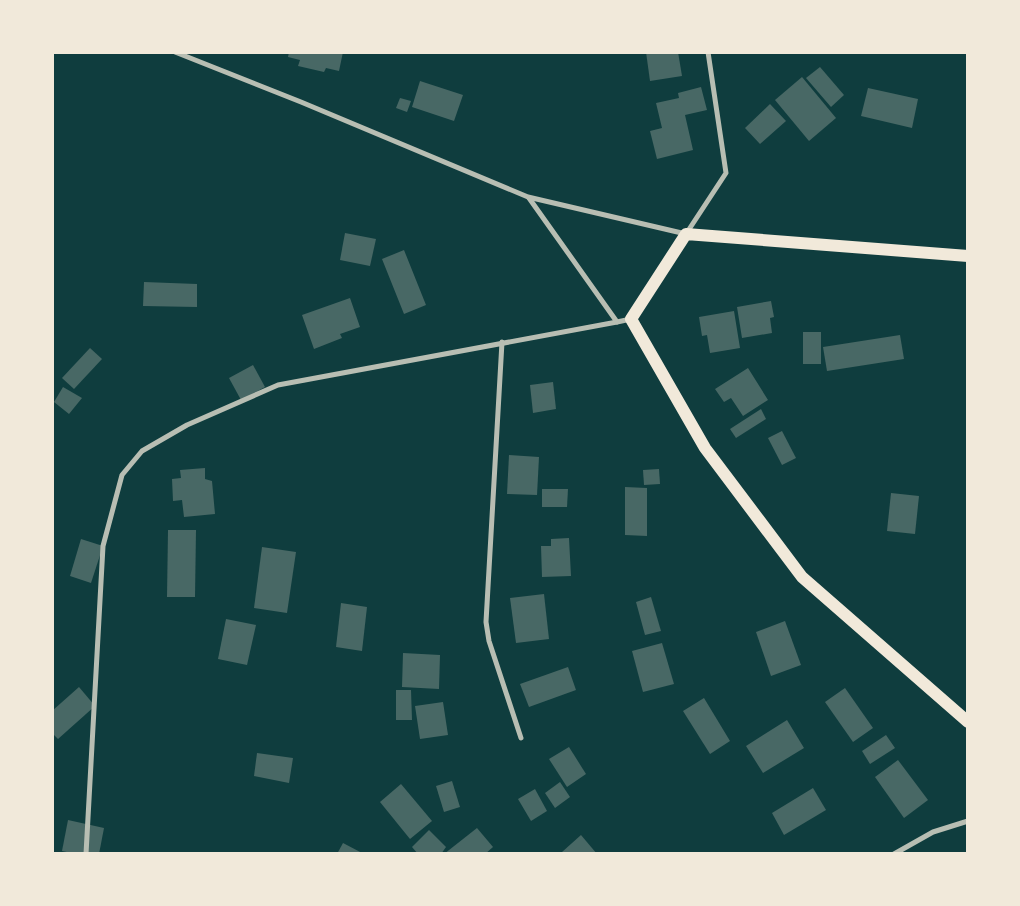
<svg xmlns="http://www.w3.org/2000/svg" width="1020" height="906" viewBox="0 0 1020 906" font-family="'Public Sans',sans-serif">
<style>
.building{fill:#486865}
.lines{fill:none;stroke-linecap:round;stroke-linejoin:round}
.minor{stroke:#b8beb3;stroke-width:5}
.primary{stroke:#f1e9da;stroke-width:12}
</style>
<rect width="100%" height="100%" fill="#0f3d3e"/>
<g class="building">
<path d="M289,52h54l-4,19 -13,-3 -2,4 -26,-6 2,-6 -12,-3z"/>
<path d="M646,52h32l4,24 -32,5z"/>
<path d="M820,67l24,28 -13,12 -25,-29z"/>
<path d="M802,77l34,41 -27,23 -34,-41z"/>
<path d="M420,81l43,14 -9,26 -42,-14z"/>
<path d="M701,87l6,23 -22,5 8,35 -36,9 -7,-28 12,-3 -6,-25 23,-5 -1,-5z"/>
<path d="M868,88l50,11 -6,29 -51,-12z"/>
<path d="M400,98l11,3 -4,11 -11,-4z"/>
<path d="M770,104l16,17 -26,23 -15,-16z"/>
<path d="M345,233l31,6 -6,27 -30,-6z"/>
<path d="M404,250l22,55 -22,9 -22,-55z"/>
<path d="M144,282l53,2v23l-54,-1z"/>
<path d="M350,298l10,29 -20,7 2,4 -28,11 -12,-34z"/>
<path d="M771,301l3,16 -4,1 2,15 -30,5 -5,-31z"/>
<path d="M734,311l6,37 -30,5 -3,-18 -5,1 -3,-19z"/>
<rect x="803" y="332" width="18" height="32"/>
<path d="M900,335l4,24 -77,12 -4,-24z"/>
<path d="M90,348l12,11 -28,30 -12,-11z"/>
<path d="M253,365l12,22 -24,13 -12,-22z"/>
<path d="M748,368l20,32 -25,16 -12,-18 -7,4 -9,-13z"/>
<path d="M553,382l3,27 -23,4 -3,-28z"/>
<path d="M63,387l19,11 -13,16 -15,-12z"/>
<path d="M761,409l5,10 -30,19 -6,-9z"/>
<path d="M782,431l14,27 -14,7 -14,-27z"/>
<path d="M509,455l30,2 -2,38 -30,-1z"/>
<path d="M205,468v11l7,2 3,33 -31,3 -2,-17 -9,1 -1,-22 9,-1 -1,-8z"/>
<path d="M659,469l1,15 -16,1 -1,-15z"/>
<path d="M625,487l22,1v48l-22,-1z"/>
<path d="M542,489h26l-1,18h-25z"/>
<path d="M891,493l28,3 -4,38 -28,-3z"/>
<path d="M168,530h28l-1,67h-28z"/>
<path d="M569,538l2,38 -29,1 -1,-31h10v-7z"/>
<path d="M81,539l22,7 -12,37 -21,-7z"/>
<path d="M262,547l34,5 -9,61 -33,-5z"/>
<path d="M544,594l5,45 -33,4 -6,-45z"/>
<path d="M651,597l10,34 -16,4 -9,-33z"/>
<path d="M341,603l26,4 -5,44 -26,-4z"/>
<path d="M226,619l30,6 -9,40 -29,-6z"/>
<path d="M785,621l16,44 -30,11 -15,-44z"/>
<path d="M662,643l12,41 -31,8 -11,-41z"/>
<path d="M403,653l37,2 -1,34 -37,-2z"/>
<path d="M568,667l8,23 -47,17 -9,-23z"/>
<path d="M79,687l16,19 -37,33 -6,-6v-22z"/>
<path d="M845,688l28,40 -20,14 -28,-40z"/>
<path d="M396,690h15l1,30h-16z"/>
<path d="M704,698l26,43 -20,13 -27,-43z"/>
<path d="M443,702l5,33 -28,4 -5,-33z"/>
<path d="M787,720l17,28 -41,25 -17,-27z"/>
<path d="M886,735l9,13 -25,16 -8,-13z"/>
<path d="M569,747l17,27 -19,13 -18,-28z"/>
<path d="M257,753l36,5 -4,25 -35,-7z"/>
<path d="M898,760l30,40 -24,18 -29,-41z"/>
<path d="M452,781l8,26 -16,5 -8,-26z"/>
<path d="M560,782l10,15 -15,11 -10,-15z"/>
<path d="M401,784l31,37 -22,18 -30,-37z"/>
<path d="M813,788l13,22 -42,25 -12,-22z"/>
<path d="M535,789l12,22 -16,10 -13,-22z"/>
<path d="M68,820l36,8 -5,26h-23l-14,-3z"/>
<path d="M477,828l16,19 -8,7h-41z"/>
<path d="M429,830l17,17 -5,7h-23l-6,-7z"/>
<path d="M581,835l16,19h-33l-2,-2z"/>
<path d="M343,843l21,11h-27z"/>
</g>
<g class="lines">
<g class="minor">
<path d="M175,52l126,50 227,95 158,37 40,-61 -18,-121"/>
<path d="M529,198l88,124 14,-3"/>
<path d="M502,342l-16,280 3,19 32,97"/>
<path d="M86,854l17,-308 19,-71 20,-24 45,-26 91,-40 339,-63"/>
<path d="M894,854l39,-22 35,-11"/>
</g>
<path class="primary" d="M968,256l-282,-22 -55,85 74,129 97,129 166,145"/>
</g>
<rect width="1020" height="906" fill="none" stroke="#f1e9da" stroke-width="108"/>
</svg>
